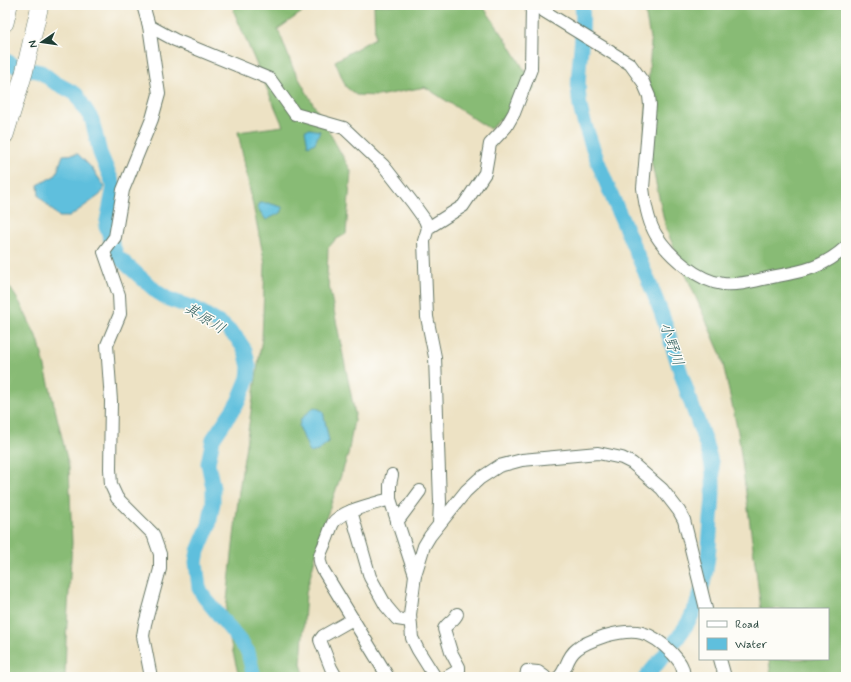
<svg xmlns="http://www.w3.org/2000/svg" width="851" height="682" viewBox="0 0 851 682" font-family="Mynerve,'Klee One',sans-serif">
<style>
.forest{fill:#88bb74;stroke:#547c54}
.water{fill:#5fbfdd;stroke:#3f7e88}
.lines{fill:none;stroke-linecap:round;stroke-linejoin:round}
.river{stroke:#5fbfdd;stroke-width:15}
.minor-casing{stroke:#677766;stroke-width:14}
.highway-casing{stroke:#677766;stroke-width:18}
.minor{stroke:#fff;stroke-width:12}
.highway{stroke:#fff;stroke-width:17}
.labels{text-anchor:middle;stroke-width:3;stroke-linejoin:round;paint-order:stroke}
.water-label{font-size:15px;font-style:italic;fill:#2f5e5e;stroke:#fdfcf7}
</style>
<rect width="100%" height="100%" fill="#fdfcf7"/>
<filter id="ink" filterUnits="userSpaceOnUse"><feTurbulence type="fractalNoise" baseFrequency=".025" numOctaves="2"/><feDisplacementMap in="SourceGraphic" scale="8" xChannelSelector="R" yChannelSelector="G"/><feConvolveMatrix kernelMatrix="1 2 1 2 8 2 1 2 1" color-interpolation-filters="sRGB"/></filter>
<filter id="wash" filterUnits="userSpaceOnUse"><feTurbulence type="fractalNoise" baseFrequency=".012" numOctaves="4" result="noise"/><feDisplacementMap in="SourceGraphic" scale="16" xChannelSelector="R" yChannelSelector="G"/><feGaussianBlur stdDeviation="0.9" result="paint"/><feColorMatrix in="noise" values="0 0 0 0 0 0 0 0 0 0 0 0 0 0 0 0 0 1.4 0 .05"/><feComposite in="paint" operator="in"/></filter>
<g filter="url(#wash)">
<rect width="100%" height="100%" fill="#ede2c4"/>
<g class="forest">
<path d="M233,5h79l-34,24 15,39 58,103 -5,63 -11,6 -7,8 -1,28 28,138 -7,41 -25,72 -17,66 -5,71 4,13h-66l-14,-58 14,-128 23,-153 3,-74 -27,-132 45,-6 -49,-114z"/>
<path d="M374,5h108l25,36 28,47 -45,41 -65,-42 -47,9 -22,-1 -10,-8 -11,-26 40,-23z"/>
<path d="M644,5h202v672h-75l-2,-18h59v-50h-67l-23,-177 -17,-77 -55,-126 -21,-96 6,-89z"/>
<path d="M5,280l15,23 19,39 30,125 3,76 -6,97 -1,37h-60z"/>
</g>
<g class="water">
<path d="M310,129l10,2 -5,12 -7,3 -3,-16z"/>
<path d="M78,154l13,13 14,20 -5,8 -31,22h-10l-20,-21 -1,-11 18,-10 7,-20z"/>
<path d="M259,203h9l14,4v5l-16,8 -9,-13z"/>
<path d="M314,407l9,4 6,30 -11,10 -8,2 -11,-27 2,-7z"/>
</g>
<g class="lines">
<g class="river">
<path d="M582,5c4,37 -10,74 0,110 20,68 54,131 79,197 10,28 18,57 28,85 7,21 17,44 22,65 4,18 2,39 0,57 -2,34 -4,67 -20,98 -12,22 -29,41 -45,60"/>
<path d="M5,60l12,7 24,5 13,10 22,12 16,26 8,33 14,33 -8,40 11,30 40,36 11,7 28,10 28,17 12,11 9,13 4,17 -1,11 -10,24 -25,37 -5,24 5,25v15l-4,22 -11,26 -2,11 3,26 5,9 39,48 5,7 6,25"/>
</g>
</g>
</g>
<g filter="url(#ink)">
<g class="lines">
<defs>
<g id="minor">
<path d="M143,5l6,21 10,68 -7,25 -29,71 -8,47 -11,15 15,43 1,19 -13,31 4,56 -1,68 1,16 6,13 36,36 7,20v15l-15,55 -2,12 8,41"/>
<path d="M534,5l96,59 13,18 6,14 1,9 -7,83c2,16 5,34 13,47 13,21 42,46 67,49 18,2 37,-5 54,-8 28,-5 47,-9 69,-29"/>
<path d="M149,26l26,14 95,39 25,35 49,14 39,37 29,37 13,18 3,8"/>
<path d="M390,499v-14l2,-10"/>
<path d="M351,511l19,66 16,29 11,13 13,2"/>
<path d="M397,522l23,-31"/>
<path d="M439,524l1,-22 -5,-145 -8,-40 -3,-76 4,-13 35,-22 22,-33 5,-29 16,-17 8,-14 17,-44 1,-64"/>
<path d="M720,659l5,18"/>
<path d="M336,677l-5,-9 -11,-28 3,-4 30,-17"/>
<path d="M388,677l-65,-107c-6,-13 -3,-15 2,-27 3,-6 5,-14 8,-20 9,-13 42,-19 57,-24l25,76"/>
<path d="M435,677l-17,-27 -6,-12 -2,-23 5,-40 9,-29 6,-10 36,-45 13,-12 20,-13 23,-6 76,-7 24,5 10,5 30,26 17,22 5,9 22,89"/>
<path d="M447,677l12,-7v-3l-8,-15 -7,-23c3,-6 11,-9 13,-15"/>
<path d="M526,677l1,-6 11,1 7,5"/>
<path d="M559,677c8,-7 7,-20 18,-28 7,-6 19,-10 28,-13 30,-8 45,-6 67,17 8,9 11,12 12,24"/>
</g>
<g id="highway">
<path d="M5,23l4,-18"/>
<path d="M5,135l19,-62 16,-68"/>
</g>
</defs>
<use href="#minor" class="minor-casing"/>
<use href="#highway" class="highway-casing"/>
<use href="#minor" class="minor"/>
<use href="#highway" class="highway"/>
</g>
</g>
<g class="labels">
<g class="water-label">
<text transform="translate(205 318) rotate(32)" y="5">其原川</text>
<text transform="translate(672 344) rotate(71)" y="5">小野川</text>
</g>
</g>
<rect width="851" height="682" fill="none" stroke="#fdfcf7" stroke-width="20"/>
<rect x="699" y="608" width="130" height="52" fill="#fdfcf7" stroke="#a4b0a9"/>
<rect x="707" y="621" width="20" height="6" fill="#ffffff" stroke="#a4b0a9"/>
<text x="735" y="628" font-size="12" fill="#1f3d34">Road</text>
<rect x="707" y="638" width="20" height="12" fill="#5fbfdd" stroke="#a4b0a9"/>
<text x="735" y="648" font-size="12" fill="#1f3d34">Water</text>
<g transform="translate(42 42) rotate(257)" stroke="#fdfcf7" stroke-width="3" paint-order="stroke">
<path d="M0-3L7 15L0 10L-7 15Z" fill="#1f3d34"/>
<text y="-6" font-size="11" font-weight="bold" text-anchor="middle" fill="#1f3d34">N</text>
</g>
</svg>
